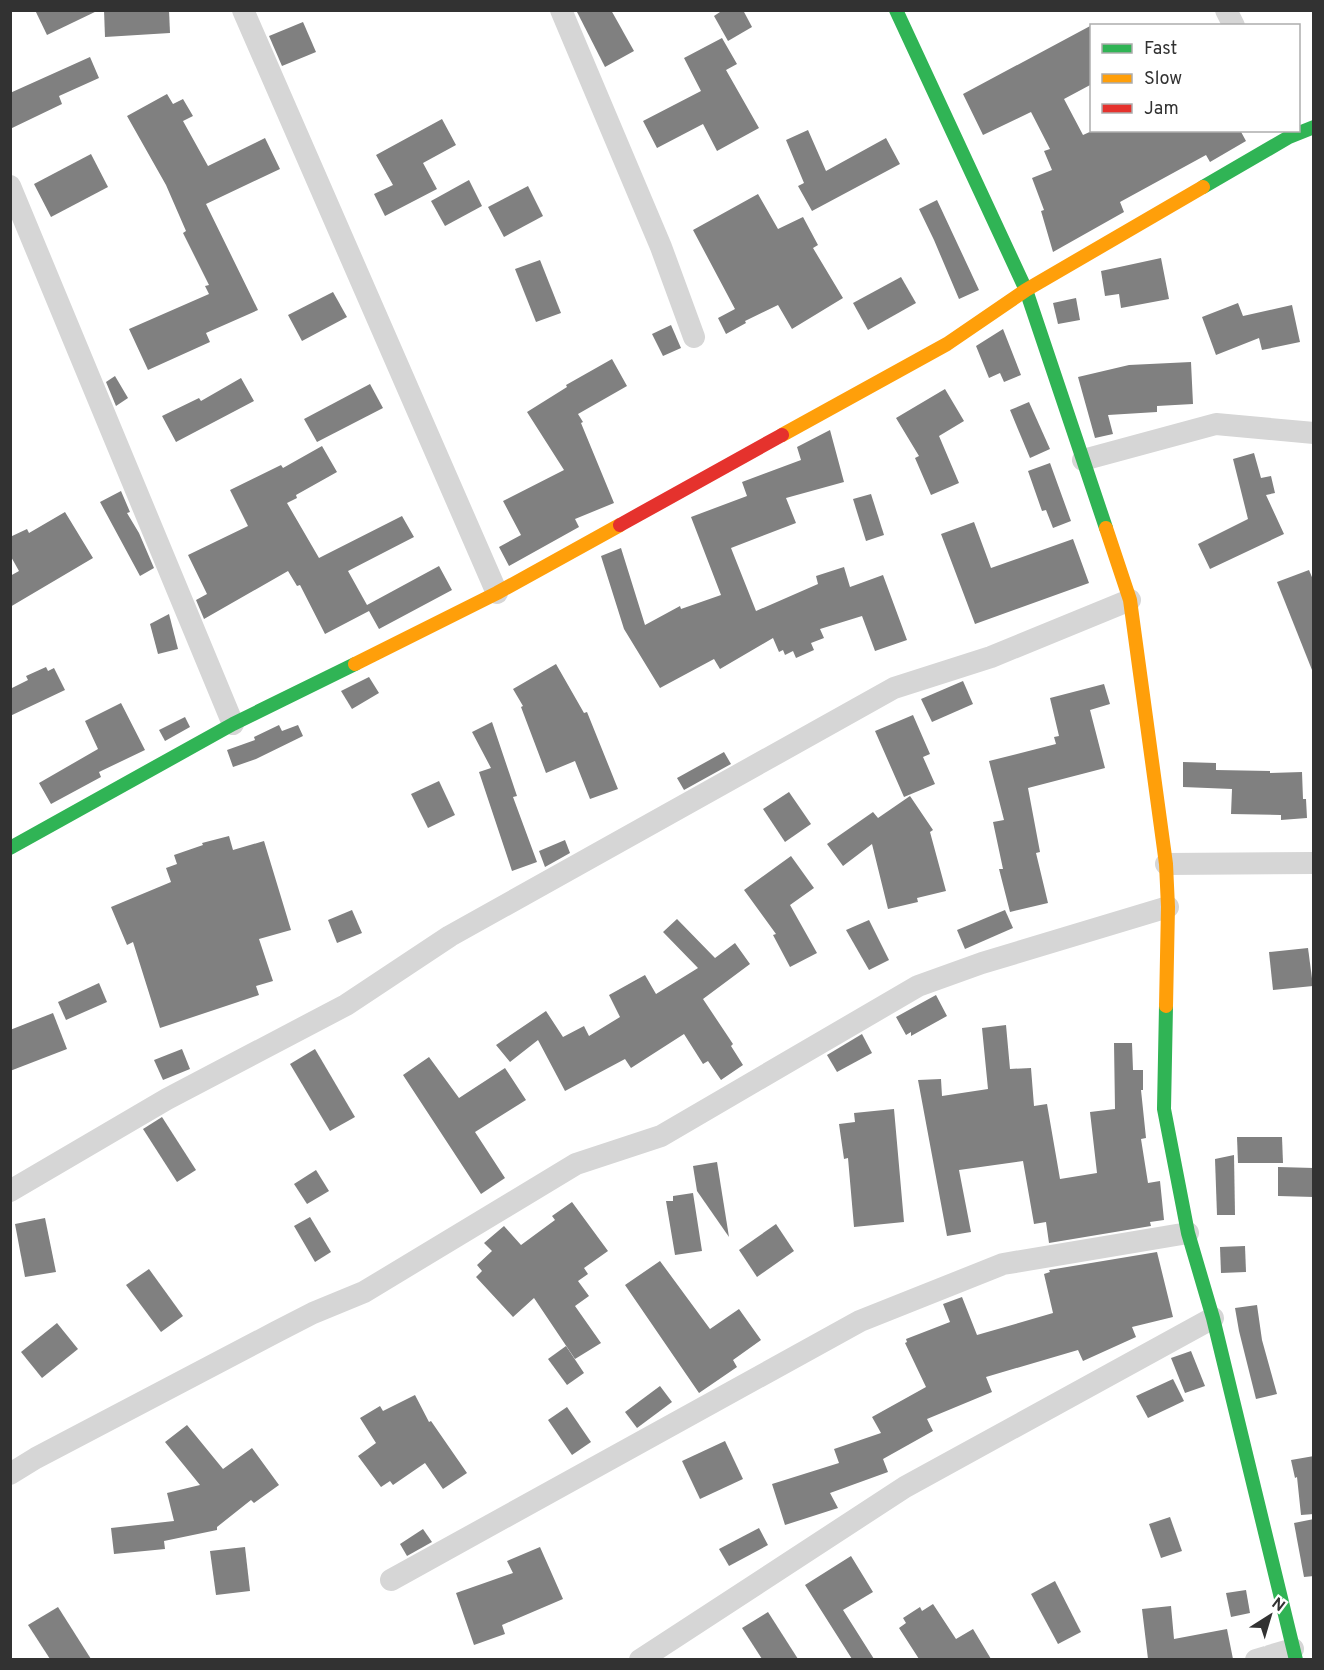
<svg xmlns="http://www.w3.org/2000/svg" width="1324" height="1670" viewBox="0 0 1324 1670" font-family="Overpass,sans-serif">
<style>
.building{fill:#808080}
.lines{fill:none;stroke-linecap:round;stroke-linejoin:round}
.street{stroke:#d6d6d6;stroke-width:22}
.fast{stroke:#30b455;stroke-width:14}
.slow{stroke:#ff9f0a;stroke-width:14}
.jam{stroke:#e5322d;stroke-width:14}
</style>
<rect width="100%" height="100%" fill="#fff"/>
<g class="building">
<path d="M35,10h64l-52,25z"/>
<path d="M104,10h65l1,23 -65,4z"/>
<path d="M576,10h35l23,41 -29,16z"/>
<path d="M723,10h20l9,17 -24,14 -14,-25z"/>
<path d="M303,22l13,30 -34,14 -13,-30z"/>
<path d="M1092,25v59l-28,15 19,36 11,-5h146l6,11 -36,21 -4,-7 -86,47 4,10 -71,40 -12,-41 3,-1 -12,-32 20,-8 -8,-19 6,-2 -19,-37 -48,23 -20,-41z"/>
<path d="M722,38l15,26 -11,6 33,58 -42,23 -14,-27 -46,24 -14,-27 58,-30 -17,-33z"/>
<path d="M90,57l9,21 -40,18 3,8 -52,25v-36z"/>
<path d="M167,94l6,10 10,-5 10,17 -10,5 25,45 57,-28 15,31 -74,35 52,106 -52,23 4,9 -62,28 -19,-41 80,-35 -4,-8 4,-1 -26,-52 3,-2 -20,-46 -39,-69z"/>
<path d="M442,119l14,26 -33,18 14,26 -52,27 -11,-22 19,-9 -17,-30z"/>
<path d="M808,130l18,41 60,-33 14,26 -88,47 -14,-25 6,-3 -18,-43z"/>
<path d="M91,154l17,33 -57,30 -17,-33z"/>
<path d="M469,180l13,26 -37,20 -14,-25z"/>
<path d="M528,186l15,30 -39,21 -16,-30z"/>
<path d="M758,194l20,35 25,-12 15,28 -5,3 30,50 -51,31 -14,-24 -33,16 1,2 -20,11 -8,-16 17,-9 -42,-79z"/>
<path d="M937,200l42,90 -20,9 -25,-59 -15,-31z"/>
<path d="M1161,258l8,41 -48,9 -2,-14 -14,2 -4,-25z"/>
<path d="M540,260l21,53 -25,9 -21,-53z"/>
<path d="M901,277l15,26 -48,27 -15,-27z"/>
<path d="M333,292l14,25 -45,24 -14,-26z"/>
<path d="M1076,298l4,22 -22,4 -5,-21z"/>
<path d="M1238,303l5,13 49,-11 8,37 -38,8 -3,-12 -43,17 -14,-38z"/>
<path d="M671,325l10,23 -18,8 -11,-22z"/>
<path d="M1003,329l18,46 -17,7 -4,-9 -11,5 -13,-32z"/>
<path d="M612,359l15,27 -49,28 5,8 -2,1 33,80 -39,16 4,8 -70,39 -10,-19 22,-12 -18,-34 61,-31 -37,-58 40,-25 -1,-2z"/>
<path d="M1191,362l2,42 -36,2v6l-49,3 5,19 -18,4 -17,-61 51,-12z"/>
<path d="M115,376l13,22 -12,8 -10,-24z"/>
<path d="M241,378l13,23 -78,41 -14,-26 37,-18 2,3z"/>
<path d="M370,384l13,24 -66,34 -13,-23z"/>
<path d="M945,389l19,32 -25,15 20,47 -28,12 -16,-37 4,-2 -23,-38z"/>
<path d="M1029,402l21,47 -20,9 -20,-48z"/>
<path d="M830,430l14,52 -58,16 10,25 -65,25 25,63 62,-27 -2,-8 28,-9 6,20 33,-12 24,65 -32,11 -13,-35 -42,13 4,9 -13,5 3,7 -18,8 -3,-7 -8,4 -2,-5 -4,2 -6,-14 -53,31 -6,-10 -54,29 -36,-59 -23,-73 20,-8 24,77 35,-19 1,3 40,-14 -30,-78 56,-21 -5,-14 59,-22 -4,-13z"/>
<path d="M322,446l15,26 -41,23 1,3 -10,5 32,55 83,-42 12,21 -66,34 19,34 72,-39 13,24 -73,39 -10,-18 -44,23 -25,-49 -3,1 -9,-15 -84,48 -8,-19 11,-6 -19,-39 60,-29 -18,-36 51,-25 2,3z"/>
<path d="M1254,453l7,25 10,-2 4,17 -9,2 18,39 -74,35 -12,-25 50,-25 -15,-60z"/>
<path d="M1050,463l21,58 -18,7 -7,-18 -4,1 -14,-40z"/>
<path d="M121,491l9,21 -3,1 12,20 15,35 -14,8 -40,-74z"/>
<path d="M871,494l13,41 -18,6 -13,-42z"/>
<path d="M65,512l28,46 -83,49v-31l9,-5 -9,-16v-18l17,-8 2,4z"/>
<path d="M974,522l17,46 82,-29 16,44 -114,41 -34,-90z"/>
<path d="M1309,570l5,12 -2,88 -35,-88z"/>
<path d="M169,614l9,35 -20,5 -8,-30z"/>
<path d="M556,664l28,49 3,-1 31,77 -28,10 -15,-38 -29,12 -25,-66 2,-1 -10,-17z"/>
<path d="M46,667l2,4 6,-3 11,22 -55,26v-27l18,-9 -2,-4z"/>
<path d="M369,677l10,16 -27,16 -11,-18z"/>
<path d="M963,681l10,23 -41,18 -11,-23z"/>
<path d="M1104,684l6,20 -20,6 15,58 -77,20 12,64 -4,1 12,50 -38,9 -11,-43h4l-10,-47 11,-2 -15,-59 67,-17 -2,-7 5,-1 -9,-38z"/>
<path d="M121,703l24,47 -46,22 2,5 -50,27 -12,-21 59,-34 -13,-28z"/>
<path d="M913,715l17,39 -7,3 12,27 -31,13 -29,-66z"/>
<path d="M185,717l5,10 -25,14 -6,-11z"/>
<path d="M492,722l25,74 -4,1 24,65 -25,9 -33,-99 12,-4 -19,-36z"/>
<path d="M279,725l3,6 16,-6 5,11 -47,23 -23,8 -6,-17 28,-10 -1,-3z"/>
<path d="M724,752l7,12 -47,26 -7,-12z"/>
<path d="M1183,762l33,1v7l54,1v2l32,-1 1,27h3l1,19 -26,2v-5l-50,-1 1,-25 -49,-2z"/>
<path d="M439,781l16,34 -27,13 -17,-34z"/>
<path d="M789,792l22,32 -26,18 -22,-33z"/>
<path d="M910,796l23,34 -3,2 16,59 -29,7 1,4 -30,7 -16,-65 -29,22 -16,-22 46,-32 5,6z"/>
<path d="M229,836l4,14 31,-9 27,89 -32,9 14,42 -17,5 3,9 -99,33 -27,-86 -6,3 -16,-38 60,-25 -5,-14 11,-4 -3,-9 29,-10 -1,-2z"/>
<path d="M565,840l5,13 -25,14 -6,-16z"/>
<path d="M791,856l23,32 -24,17 27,48 -27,14 -17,-32 3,-1 -32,-44z"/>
<path d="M352,910l10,23 -25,10 -9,-23z"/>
<path d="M1005,910l8,18 -48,21 -8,-19z"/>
<path d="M677,919l38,39 20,-15 15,21 -47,35 30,45 -2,2 12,19 -22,15 -13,-19 -5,3 -19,-30 -53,34 -6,-9 -60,32 -27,-51 -28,22 -14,-17 50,-34 17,26 21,-11 5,10 31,-19 -11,-22 36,-20 11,19 42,-26 -35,-36z"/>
<path d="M869,920l20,40 -20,10 -23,-40z"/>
<path d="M1308,948l5,38 -40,4 -4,-38z"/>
<path d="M99,983l8,19 -41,18 -8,-18z"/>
<path d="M936,995l11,21 -36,20v-4l-5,3 -10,-18z"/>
<path d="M53,1013l14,36 -57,22v-41z"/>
<path d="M1006,1025l4,44 21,-1 3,38 13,-2 13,75 37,-6 -7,-61 25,-3 -1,-66h18l1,27h10v20h-2l5,48 -5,1 7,44 12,-2 4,39 -14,2 1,4 -102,17 -3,-21 -12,2 -11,-63 -64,9 12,62 -24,4 -29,-156 23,-1 1,17 46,-7 -6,-61z"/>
<path d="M862,1034l10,19 -35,19 -10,-17z"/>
<path d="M182,1049l8,20 -27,11 -9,-20z"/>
<path d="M315,1049l40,68 -25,14 -40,-67z"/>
<path d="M429,1057l30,41 46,-30 21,32 -51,32 30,46 -24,16 -78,-119z"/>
<path d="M894,1109l10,113 -50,5 -6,-69 -4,1 -5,-35 16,-2 -1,-9z"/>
<path d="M162,1117l34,53 -19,12 -34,-53z"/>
<path d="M1237,1137h45l1,26h-45z"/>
<path d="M1234,1155l1,60h-18l-2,-56z"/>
<path d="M717,1162l12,75 -32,-46 -4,-25z"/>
<path d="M1278,1167l36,1v29l-36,-1z"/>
<path d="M316,1170l13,21 -22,13 -13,-20z"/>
<path d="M693,1193l9,58 -27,4 -9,-54h7v-5z"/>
<path d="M572,1202l36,49 -24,17 4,6 -10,7 11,15 -14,10 26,37 -26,16 -41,-61 -21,19 -37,-40 6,-6 -5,-6 15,-14 -8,-8 20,-17 17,19 34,-25 -3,-4z"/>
<path d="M310,1217l21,35 -16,10 -21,-36z"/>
<path d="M45,1218l11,54 -31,5 -10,-53z"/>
<path d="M776,1224l18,27 -37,26 -18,-27z"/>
<path d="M1245,1246l1,26 -25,1 -1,-26z"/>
<path d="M1157,1252l16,65 -41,10 4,10 -53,24 -5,-11 -92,27 6,15 -65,27 6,12 -50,28 5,13 -58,21 8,15 -53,17 -13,-41 67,-21 -5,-14 47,-16 -9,-16 54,-30 -21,-44 2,-1 -1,-3 44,-17 -7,-18 19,-7 15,38 76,-22 -9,-39 6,-2 -1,-2z"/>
<path d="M660,1261l50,68 29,-20 22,31 -28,20 4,7 -38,26 -74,-108z"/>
<path d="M149,1269l34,47 -22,16 -35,-47z"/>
<path d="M1257,1305l5,35 15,54 -21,5 -17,-68 -4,-23z"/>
<path d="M57,1323l21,26 -36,29 -21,-26z"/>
<path d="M566,1346l18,27 -17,12 -19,-26z"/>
<path d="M1191,1351l14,35 -20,7 -14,-35z"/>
<path d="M1173,1379l11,22 -36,17 -12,-22z"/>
<path d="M660,1386l12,16 -35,26 -12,-16z"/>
<path d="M415,1395l14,27 2,-1 36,52 -24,16 -18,-26 -32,22 -3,-4 -9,6 -23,-31 18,-13 -16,-25 20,-12 3,5z"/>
<path d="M567,1407l24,35 -19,13 -24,-35z"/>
<path d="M187,1425l36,44 29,-21 27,37 -25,18 -3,-3 -34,27v3l-53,11 1,8 -51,5 -3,-26 63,-7 -7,-28 33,-8 -35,-43z"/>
<path d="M725,1441l18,38 -43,20 -18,-38z"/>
<path d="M1314,1456v58l-13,1 -4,-38 -2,1 -4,-18z"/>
<path d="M1170,1517l12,34 -21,7 -12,-34z"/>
<path d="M1314,1519v57l-10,1 -10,-54z"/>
<path d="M759,1528l9,17 -39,21 -10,-17z"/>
<path d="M423,1529l9,13 -25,14 -7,-12z"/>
<path d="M245,1547l5,44 -34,4 -6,-44z"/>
<path d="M540,1547l23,52 -61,26 3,9 -31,11 -18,-52 57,-20 -6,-12z"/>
<path d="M851,1556l22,36 -30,18 31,49h-22l-47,-74z"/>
<path d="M1055,1581l26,51 -23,12 -27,-50z"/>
<path d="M1246,1590l4,23 -19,4 -5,-24z"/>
<path d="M933,1604l23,35 17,-10 18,30h-72l-20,-31 7,-5 -3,-5 17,-11 2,4z"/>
<path d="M1171,1606l3,33 53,-10 6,30h-85l-6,-50z"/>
<path d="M58,1607l33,52h-41l-22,-34z"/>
<path d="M768,1612l30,47h-36l-20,-31z"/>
</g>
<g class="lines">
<g class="street">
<path d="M243,10l254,583"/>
<path d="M561,10l100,237 33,90"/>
<path d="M1226,10l8,16"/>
<path d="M10,186l223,538"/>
<path d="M1083,460l133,-36 98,9"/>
<path d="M1166,864l148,-1"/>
<path d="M10,1191l157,-92 179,-94 104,-69 444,-248 97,-31 139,-57"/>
<path d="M10,1474l26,-16 240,-126 37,-19 51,-21 212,-128 85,-28 257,-150 64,-23 186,-56"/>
<path d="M391,1580l469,-259 143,-57 185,-31"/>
<path d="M640,1660l265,-173 308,-169"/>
<path d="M1256,1660l37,-11"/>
</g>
<g class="fast">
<path d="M896,10l130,280 80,238"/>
<path d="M1203,187l86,-50 25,-10"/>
<path d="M10,848l223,-124 122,-60"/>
<path d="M1166,1006l-2,103 24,124 25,85 83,342"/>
</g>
<g class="slow">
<path d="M782,435l165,-91 79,-54 177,-103"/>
<path d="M1106,528l24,72 36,264 2,43 -2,99"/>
<path d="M355,664l142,-71 123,-68"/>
</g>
<path class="jam" d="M620,525l162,-90"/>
</g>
<rect width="1324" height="1670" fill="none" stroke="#323232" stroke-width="24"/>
<rect x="1090" y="24" width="210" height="108" fill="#ffffff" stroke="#adadad" stroke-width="1.5"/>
<rect x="1102" y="44" width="30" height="9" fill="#30b455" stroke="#adadad" stroke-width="1.5"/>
<text x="1144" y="54" font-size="18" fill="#323232">Fast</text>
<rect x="1102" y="74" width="30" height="9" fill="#ff9f0a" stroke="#adadad" stroke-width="1.5"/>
<text x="1144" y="84" font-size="18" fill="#323232">Slow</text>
<rect x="1102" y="104" width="30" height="9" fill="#e5322d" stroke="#adadad" stroke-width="1.5"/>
<text x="1144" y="114" font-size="18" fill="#323232">Jam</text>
<g transform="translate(1270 1616) rotate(37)" stroke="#ffffff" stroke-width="4.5" paint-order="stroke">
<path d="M0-4.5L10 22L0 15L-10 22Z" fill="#323232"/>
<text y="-9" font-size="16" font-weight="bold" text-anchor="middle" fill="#323232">N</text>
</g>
</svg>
